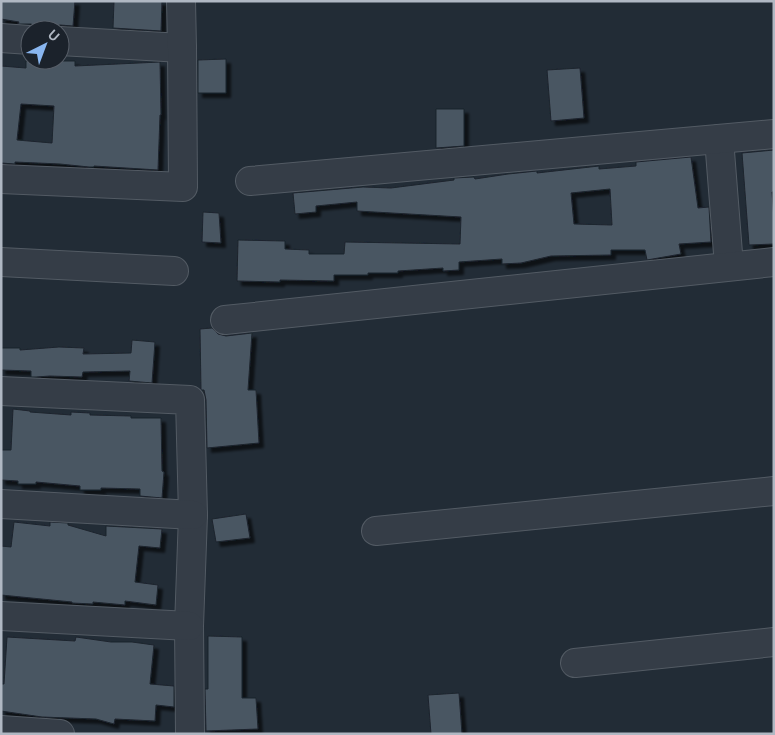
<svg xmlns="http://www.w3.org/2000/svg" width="775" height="735" viewBox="0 0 775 735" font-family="Overpass,sans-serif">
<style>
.building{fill:#4a5662;stroke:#1d242d;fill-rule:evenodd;filter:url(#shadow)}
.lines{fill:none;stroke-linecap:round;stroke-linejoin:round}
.minor-casing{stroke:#535b64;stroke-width:30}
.minor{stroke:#353d47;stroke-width:28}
</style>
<defs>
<filter id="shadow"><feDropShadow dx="4.5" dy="4.5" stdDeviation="1" flood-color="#0009"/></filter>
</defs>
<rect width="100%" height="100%" fill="#222c36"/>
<g class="building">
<path d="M1,1h74l-2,25 -13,-1 -7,2 -2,2 -11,-1 -9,-4h-13l1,-2 -18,-3z"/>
<path d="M114,1h48l-1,30 -48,-3z"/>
<path d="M226,59v34h-28v-33z"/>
<path d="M26,61h49v5l85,-4 1,53h-1l-2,55 -64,-4v1h-5l-29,-3 -45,-2v2l-14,-1v-97l25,2zM21,104l33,2 -2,37 -35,-3z"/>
<path d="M580,68l4,50 -33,3 -4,-51z"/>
<path d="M436,109h28v37l-28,2z"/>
<path d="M774,150v42h-2l2,27v25l-25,1 -7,-92z"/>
<path d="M691,157l7,51 11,-1 2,35 -32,2 2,10 -34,6 -2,-10h-34v5l-60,1 -30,7 -19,1v-5l-43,3v8l-16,1v-3l-45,3v2h-30v2h-34v6l-54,-1v2l-43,-1 1,-41 47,1v8l24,1v4h35l1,-12 115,2 1,-27 -104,-6v-9l-41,4v6l-21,2 -2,-21 70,-6 28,1 63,-8v-2l20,-1 1,2 33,-5 29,-3v2l62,-7v3l37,-3v-4zM610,189l2,36 -38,-1 -3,-31z"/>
<path d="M203,212l16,1 2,30 -19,-1z"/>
<path d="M212,328l6,6 8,2 26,-3 -4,57h8l3,53 -52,5 -1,-48 -2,-10h-3l-1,-61z"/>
<path d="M132,340l23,2 -3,41 -23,-2 1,-10 -47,1 -1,5 -32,-1 -14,1h-5v-6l-30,-1v-22h19v2l39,-3 25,1 -1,6 48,-1z"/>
<path d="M13,409l17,2v1l41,3v-3l19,1v2l41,1v2h30l1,53 2,1 -2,26 -22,-2v-7l-39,-1v2h-21v-4l-44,-4v2h-18v-3l-17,-1v-30h10z"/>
<path d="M246,514l4,24 -34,4 -4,-23z"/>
<path d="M14,522l36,4v-4l18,1v2l38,11v-10l56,3 -2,19 -21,-2 -4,36 23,3 -2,20 -31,-4v4l-32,-3v2l-21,-1v-1l-71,-7v-49l10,1z"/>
<path d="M208,636l34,1v61h14l2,31 -52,2 -1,-42h3z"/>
<path d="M7,637l68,4 1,-4 35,5h21l22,3 -4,39 24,2v21l-18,-2 -1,16 -40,-2 -1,5 -18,-5 -54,-2 -41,-6v-27h3z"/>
<path d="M459,693l3,41h-31l-3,-39z"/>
</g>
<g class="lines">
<defs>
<g id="minor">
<path d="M1,38l29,2"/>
<path d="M60,41l122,7"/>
<path d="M719,139l10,127"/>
<path d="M1,179l182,8 -1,-139 -1,-47"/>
<path d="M250,181l524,-47"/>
<path d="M1,262l173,9"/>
<path d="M225,320l549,-58"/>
<path d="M1,391l189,9 3,115 -4,111 1,108"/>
<path d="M1,504l192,11"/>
<path d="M376,531l398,-40"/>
<path d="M1,616l188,10"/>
<path d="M575,663l199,-21"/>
<path d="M1,730l59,4"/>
</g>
</defs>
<use href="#minor" class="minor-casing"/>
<use href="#minor" class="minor"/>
</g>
<rect width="775" height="735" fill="none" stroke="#b0b8c3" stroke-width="5"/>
<g transform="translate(45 45) rotate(42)"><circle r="24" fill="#1b222b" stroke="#575e68"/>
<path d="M0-4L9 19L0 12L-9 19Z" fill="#89b6ef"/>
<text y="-8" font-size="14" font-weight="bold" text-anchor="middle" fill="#b0b8c3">U</text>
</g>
</svg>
